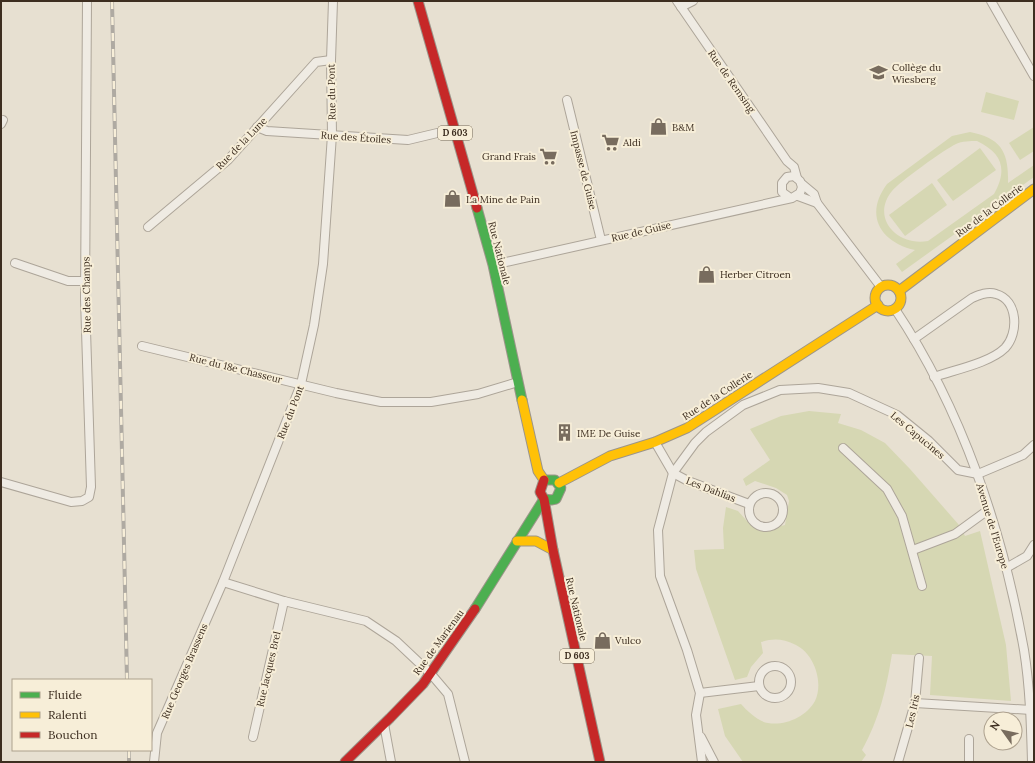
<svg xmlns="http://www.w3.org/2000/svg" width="1035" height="763" viewBox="0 0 1035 763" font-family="Lora,serif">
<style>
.green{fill:#d6d7b3;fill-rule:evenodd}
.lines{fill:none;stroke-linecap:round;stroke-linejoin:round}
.street-casing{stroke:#ada599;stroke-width:10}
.fast-casing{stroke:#9c958a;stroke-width:11}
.slow-casing{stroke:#9c958a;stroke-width:11}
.jam-casing{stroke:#9c958a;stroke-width:11}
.street{stroke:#efebe3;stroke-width:8}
.fast{stroke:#4caf50;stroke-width:9}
.slow{stroke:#ffc107;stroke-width:9}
.jam{stroke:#c62828;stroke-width:9}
.rail-casing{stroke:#afaaa2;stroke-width:4}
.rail{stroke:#f7eed8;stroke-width:2.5;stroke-dasharray:8;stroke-linecap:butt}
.labels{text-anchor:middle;stroke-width:4;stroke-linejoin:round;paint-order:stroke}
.shield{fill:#f7eed8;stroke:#756857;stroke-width:1}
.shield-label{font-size:9px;font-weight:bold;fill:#3d2e20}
.poi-label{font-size:10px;fill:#3d2e20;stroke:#f7eed8;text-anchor:start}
.street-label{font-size:10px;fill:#3d2e20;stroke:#f7eed8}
</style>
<rect width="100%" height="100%" fill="#e7e0d1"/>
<g class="green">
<path d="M986,92l33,9 -5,19 -33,-8z"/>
<path d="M1034,127v24l-14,9 -11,-17z"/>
<path d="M970,132c31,6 39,20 38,51l26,-18v12l-132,95 -6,-8 19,-14c-35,-8 -51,-35 -28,-66l65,-48zM977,141c25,12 31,28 17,53l-66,47c-30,6 -58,-23 -36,-50 6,-8 53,-42 64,-47 6,-3 14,-3 21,-3z"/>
<path d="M980,148l16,22 -43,31 -16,-21z"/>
<path d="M932,183l15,22 -42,31 -16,-21z"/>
<path d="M809,411l32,3 -3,9 23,7 24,13 25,26 49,56 6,11 15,-5 26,114 5,56 -81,-6 2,-39 -40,-2c-6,36 -12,63 -30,96l4,5 -5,7h-118l-18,-26 -7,-27 23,-5c6,7 18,18 27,19 17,3 38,-6 47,-22 9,-19 -1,-47 -19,-56 -13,-6 -22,-7 -35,-3l2,11 -12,14 -4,10 -12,3 -39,-111 -2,-19 30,-1 -1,-21 3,-21 12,4 9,10 13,10 25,-6 4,-24 -2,-6 -11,-7 -21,-7 -9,5 -3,-7 27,-19 -20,-31 31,-13z"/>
</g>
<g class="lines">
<defs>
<g id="street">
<path d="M677,1l110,160 7,6 3,11"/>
<path d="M991,1l43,75"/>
<path d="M681,7l12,-6"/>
<path d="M567,100l34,140"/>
<path d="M1,124l2,-4"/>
<path d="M257,127l10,4 141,9 46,-11"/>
<path d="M802,184l12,10 3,9 64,84"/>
<path d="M798,196l19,7"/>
<path d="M148,227l80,-67 88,-98 15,-2"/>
<path d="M15,263l53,18h17"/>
<path d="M493,265l299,-67 8,-5 2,-6 -2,-6 -6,-5 -7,1 -5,6v9l7,5"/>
<path d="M895,309c67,100 108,223 129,341 6,37 7,75 8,112"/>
<path d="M914,339l58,-41c7,-3 16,-7 24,-4 22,6 23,39 9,54 -15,15 -51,22 -71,29"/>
<path d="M142,346l194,47 45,9h50l47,-8 40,-12"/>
<path d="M655,442l18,31 15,8 61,23"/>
<path d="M843,448l44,41 15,27 20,70"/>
<path d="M1,482l70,20 11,-1 7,-4 2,-10 -6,-188 2,-298"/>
<circle cx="766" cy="510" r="17"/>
<path d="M913,550l42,-16 33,-24"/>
<path d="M1006,568l21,-12 7,-11"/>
<path d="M223,582l61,19 82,20 30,20 35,33 17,20 17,68"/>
<circle cx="775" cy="682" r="16"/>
<path d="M700,693l59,-7"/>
<path d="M915,703l116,7"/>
<path d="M384,724l7,38"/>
<path d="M253,737l31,-136"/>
<path d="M701,737l13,25"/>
<path d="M969,739v23"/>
<path d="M154,762l3,-29 66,-151 78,-198 13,-59 9,-61 9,-129 -1,-75 2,-59"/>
<path d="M702,762l-6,-47 4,-22 -13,-43 -27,-74 -2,-46 15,-57 22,-30 11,-11 37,-27 37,-15 38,-2 31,5 48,22 32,26 29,29 20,4 45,-19 11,-10"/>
<path d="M898,762l17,-59 4,-45"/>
</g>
<g id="fast">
<path d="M477,208l16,57 29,135"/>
<path d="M544,480h11l6,8 -5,11 -5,1 -7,-1"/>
<path d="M475,609l69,-110"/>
</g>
<g id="slow">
<circle cx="888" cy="298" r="13"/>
<path d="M899,291l135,-102"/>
<path d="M522,400l16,71 6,9"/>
<path d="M559,483l51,-27 45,-14 32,-14 191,-123"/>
<path d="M517,541h19l17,9"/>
</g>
<g id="jam">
<path d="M418,1l59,207"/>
<path d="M544,480l-4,12 4,7 9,51 47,212"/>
<path d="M345,762l45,-44 33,-34 52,-75"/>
</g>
</defs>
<use href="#street" class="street-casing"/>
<use href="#fast" class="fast-casing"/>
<use href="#slow" class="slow-casing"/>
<use href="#jam" class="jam-casing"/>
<use href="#street" class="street"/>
<use href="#fast" class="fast"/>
<use href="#slow" class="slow"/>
<use href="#jam" class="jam"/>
<defs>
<g id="rail">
<path d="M112,1l15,679"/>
<path d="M129,750v12"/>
</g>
</defs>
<use href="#rail" class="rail-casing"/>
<use href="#rail" class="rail"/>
</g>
<defs>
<symbol id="school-bare" viewBox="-9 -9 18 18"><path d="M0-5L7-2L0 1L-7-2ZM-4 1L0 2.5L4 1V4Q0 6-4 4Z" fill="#786c5e" stroke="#f7eed8" stroke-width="2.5" paint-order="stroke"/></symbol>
<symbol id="shop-bare" viewBox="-9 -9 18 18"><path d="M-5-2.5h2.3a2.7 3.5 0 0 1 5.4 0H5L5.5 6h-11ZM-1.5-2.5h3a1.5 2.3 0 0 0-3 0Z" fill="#786c5e" stroke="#f7eed8" stroke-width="2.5" paint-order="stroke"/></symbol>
<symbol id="supermarket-bare" viewBox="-9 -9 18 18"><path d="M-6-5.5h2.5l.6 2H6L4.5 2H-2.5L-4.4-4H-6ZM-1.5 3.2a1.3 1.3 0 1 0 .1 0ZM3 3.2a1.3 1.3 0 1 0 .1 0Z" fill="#786c5e" stroke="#f7eed8" stroke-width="2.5" paint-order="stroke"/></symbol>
<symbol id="building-bare" viewBox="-9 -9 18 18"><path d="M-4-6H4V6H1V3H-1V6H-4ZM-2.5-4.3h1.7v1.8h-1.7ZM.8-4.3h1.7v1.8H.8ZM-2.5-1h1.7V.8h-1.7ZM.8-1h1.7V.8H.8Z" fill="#786c5e" stroke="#f7eed8" stroke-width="2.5" paint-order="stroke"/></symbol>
</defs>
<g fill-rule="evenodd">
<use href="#school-bare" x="866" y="60" width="25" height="25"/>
<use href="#shop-bare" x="646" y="114" width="25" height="25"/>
<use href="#supermarket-bare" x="598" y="130" width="25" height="25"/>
<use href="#supermarket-bare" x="536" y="144" width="25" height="25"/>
<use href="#shop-bare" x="440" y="186" width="25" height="25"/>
<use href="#shop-bare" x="694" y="262" width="25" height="25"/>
<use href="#building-bare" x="552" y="420" width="25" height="25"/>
<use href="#shop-bare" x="590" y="628" width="25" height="25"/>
</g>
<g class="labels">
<g class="shield">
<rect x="438" y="126" width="34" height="14" rx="3"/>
<rect x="560" y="649" width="34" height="14" rx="3"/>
</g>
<g class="shield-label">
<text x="455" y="136">D 603</text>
<text x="577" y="659">D 603</text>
</g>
<g class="poi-label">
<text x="892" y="71">Collège du<tspan x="892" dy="12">Wiesberg</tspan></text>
<text x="672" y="131">B&amp;M</text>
<text x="623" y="146">Aldi</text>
<text x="536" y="160" text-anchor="end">Grand Frais</text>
<text x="466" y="203">La Mine de Pain</text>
<text x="720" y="278">Herber Citroen</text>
<text x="577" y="437">IME De Guise</text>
<text x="615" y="644">Vulco</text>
</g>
<g class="street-label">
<text transform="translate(732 81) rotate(55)" y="4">Rue de Remsing</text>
<text transform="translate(331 92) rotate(-91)" y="4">Rue du Pont</text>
<text transform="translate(356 137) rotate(4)" y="4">Rue des Étoiles</text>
<text transform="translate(241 143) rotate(-46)" y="4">Rue de la Lune</text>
<text transform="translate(584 170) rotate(76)" y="4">Impasse de Guise</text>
<text transform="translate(989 210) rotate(-37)" y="4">Rue de la Collerie</text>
<text transform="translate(641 231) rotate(-13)" y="4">Rue de Guise</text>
<text transform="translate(500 253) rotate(76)" y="4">Rue Nationale</text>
<text transform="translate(86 295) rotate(-91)" y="4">Rue des Champs</text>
<text transform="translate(236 368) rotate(14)" y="4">Rue du 18e Chasseur</text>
<text transform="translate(717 395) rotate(-33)" y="4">Rue de la Collerie</text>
<text transform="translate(290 412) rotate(-69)" y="4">Rue du Pont</text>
<text transform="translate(918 435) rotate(40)" y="4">Les Capucines</text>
<text transform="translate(711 489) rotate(21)" y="4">Les Dahlias</text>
<text transform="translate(993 526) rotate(73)" y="4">Avenue de l'Europe</text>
<text transform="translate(577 609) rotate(77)" y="4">Rue Nationale</text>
<text transform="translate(438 642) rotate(-54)" y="4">Rue de Marienau</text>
<text transform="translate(268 669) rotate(-77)" y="4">Rue Jacques Brel</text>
<text transform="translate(184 671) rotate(-67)" y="4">Rue Georges Brassens</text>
<text transform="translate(912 711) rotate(-77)" y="4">Les Iris</text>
</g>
</g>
<rect width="1035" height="763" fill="none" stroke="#3d2e20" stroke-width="4"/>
<rect x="12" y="679" width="140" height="72" fill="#f7eed8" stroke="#ada18e"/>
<rect x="20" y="692" width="20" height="6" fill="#4caf50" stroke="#ada18e"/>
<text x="48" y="699" font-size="12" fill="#3d2e20">Fluide</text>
<rect x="20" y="712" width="20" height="6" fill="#ffc107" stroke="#ada18e"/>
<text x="48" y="719" font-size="12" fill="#3d2e20">Ralenti</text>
<rect x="20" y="732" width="20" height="6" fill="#c62828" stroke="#ada18e"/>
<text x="48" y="739" font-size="12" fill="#3d2e20">Bouchon</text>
<g transform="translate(1003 731) rotate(303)"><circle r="19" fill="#f7eed8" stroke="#ada18e"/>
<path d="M0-3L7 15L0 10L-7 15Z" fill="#786c5e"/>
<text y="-6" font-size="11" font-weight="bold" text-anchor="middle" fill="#3d2e20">N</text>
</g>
</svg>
